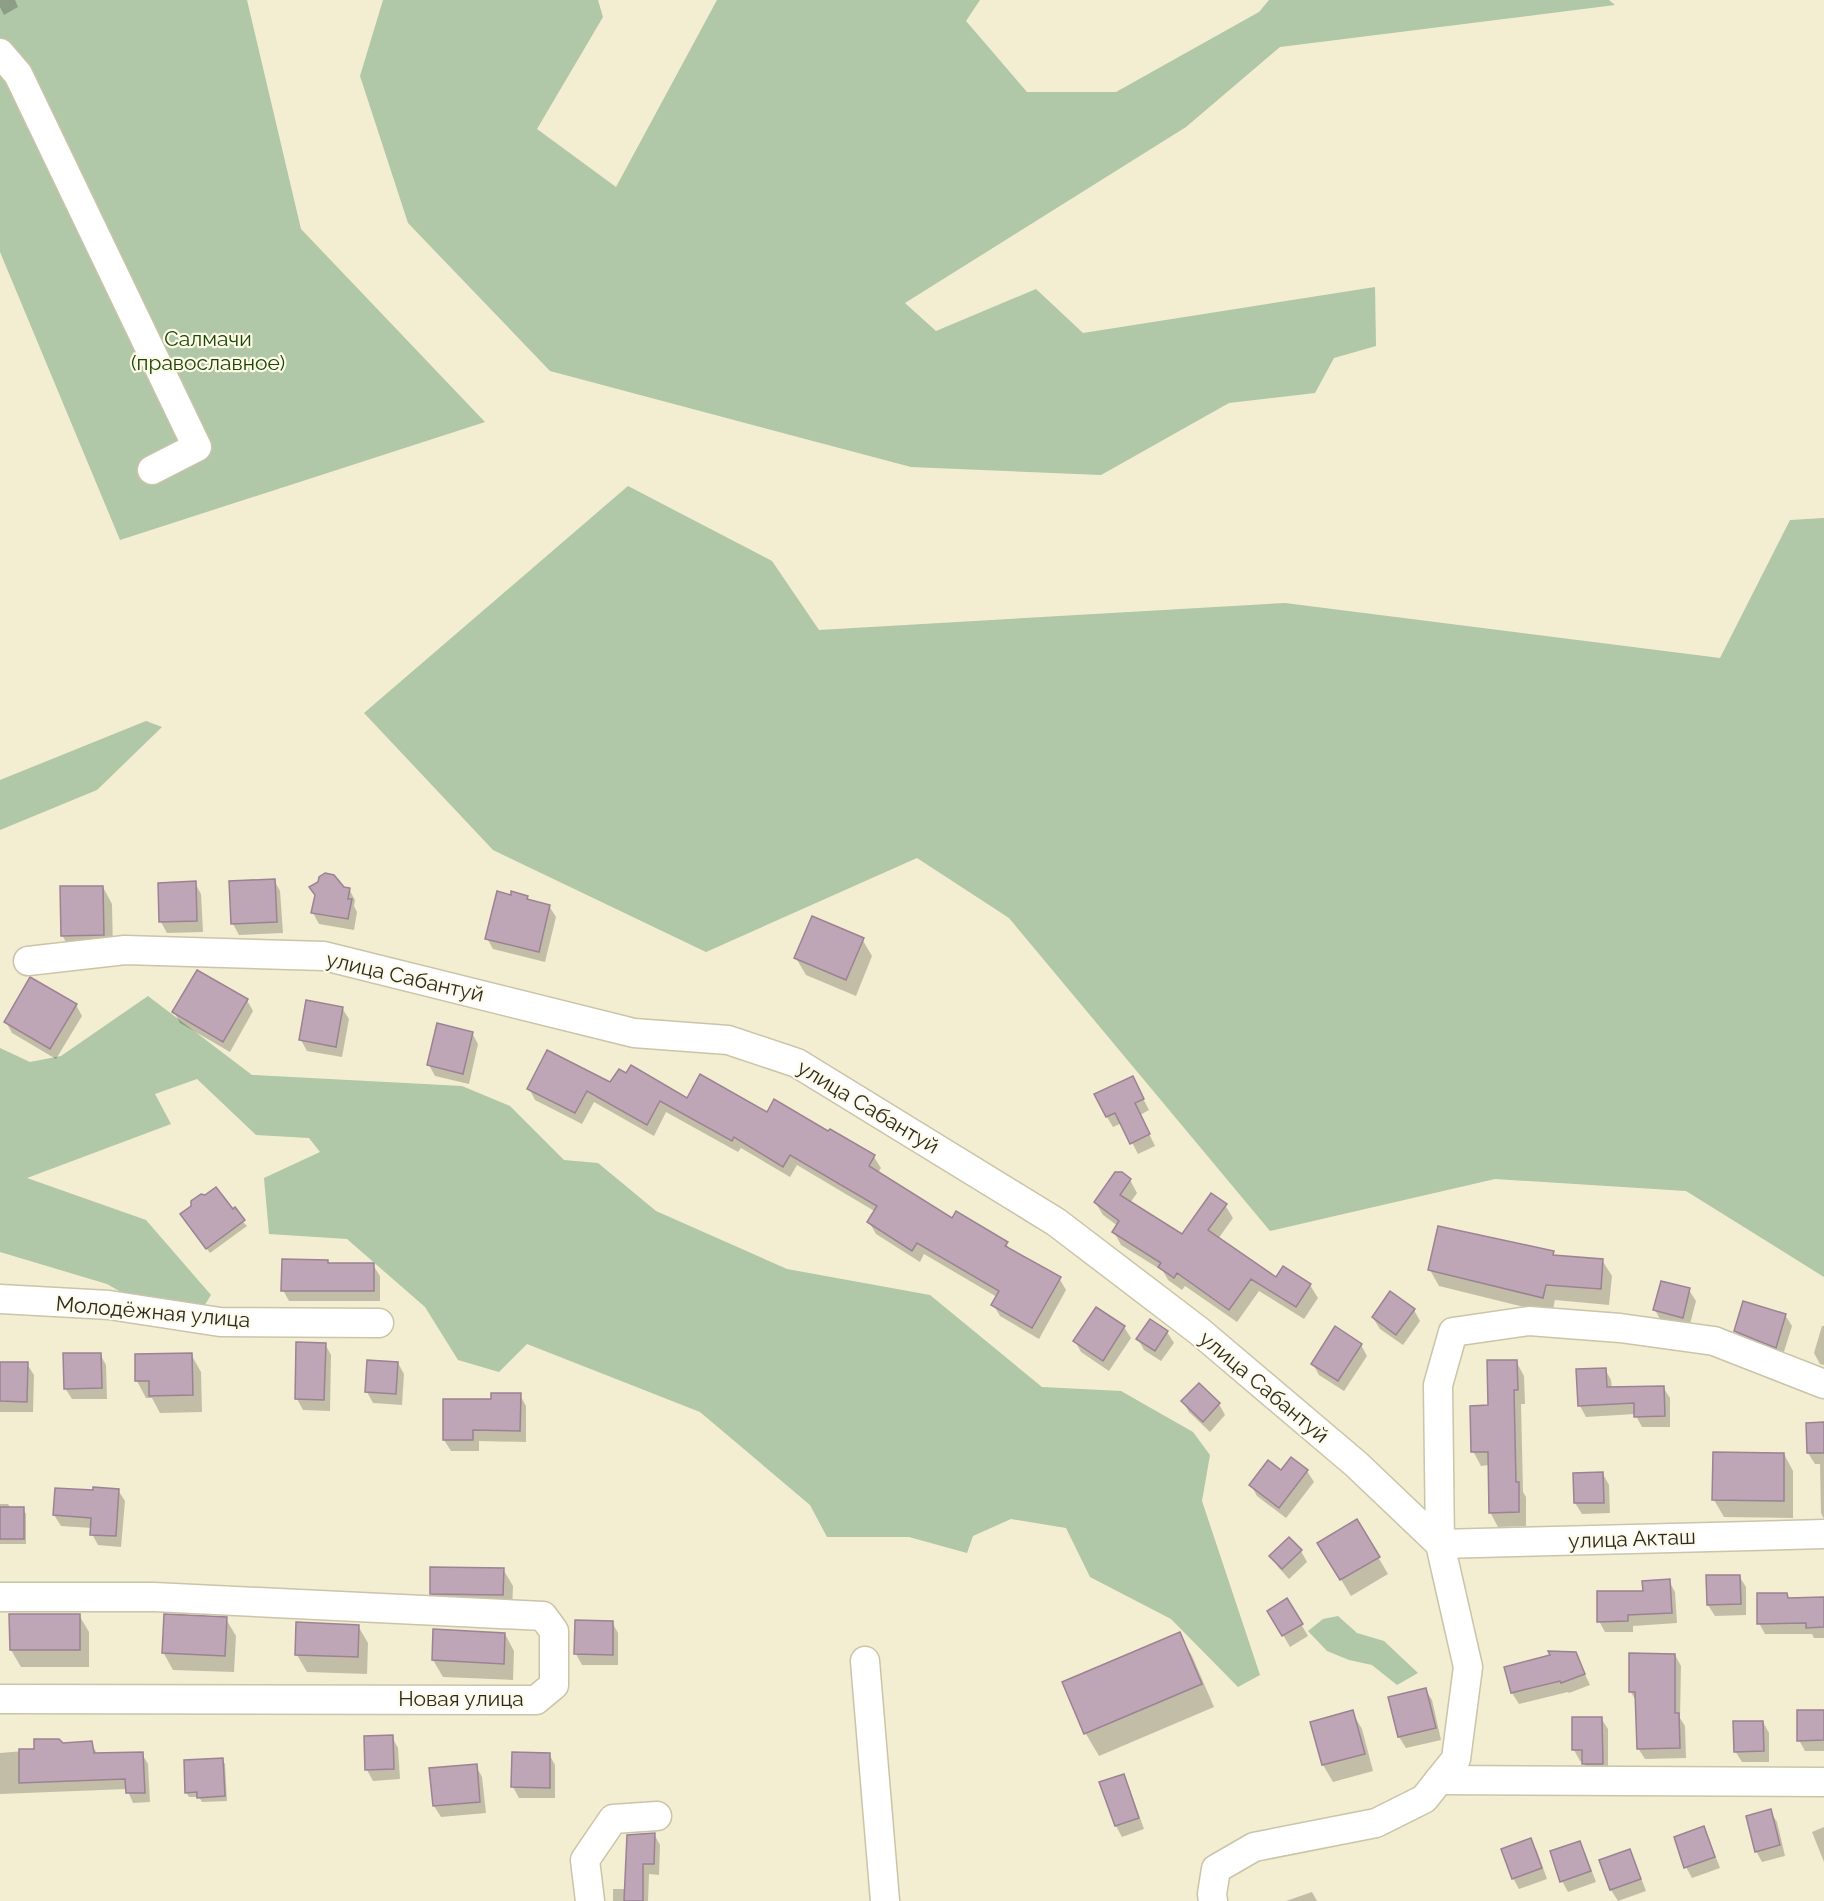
<svg xmlns="http://www.w3.org/2000/svg" width="1824" height="1901" viewBox="0 0 1824 1901" font-family="Raleway,sans-serif">
<style>
.green{fill:#b0c7a8}
.shadow{fill:#0003}
.building{fill:#bfa6b7;stroke:#9b8393;stroke-width:1.5}
.lines{fill:none;stroke-linecap:round;stroke-linejoin:round}
.minor-casing{stroke:#cac4a9;stroke-width:31}
.minor{stroke:#fff;stroke-width:28}
.labels{text-anchor:middle;stroke-width:4.5;stroke-linejoin:round;paint-order:stroke}
.park-label{font-size:21px;fill:#1a4700;stroke:#fefaea}
.street-label{font-size:21px;fill:#2c291f;stroke:#fefaea}
</style>
<rect width="100%" height="100%" fill="#f3edd1"/>
<g class="green">
<path d="M0,0h247l54,229 184,193 -365,118 -120,-288z"/>
<path d="M383,0h215l5,17 -66,112 79,58 101,-187h263l-14,21 61,71h89l143,-80 10,-12h340l6,5 -335,42 -94,80 -281,176 31,28 100,-42 47,44 292,-46 1,59 -42,12 -19,35 -86,10 -128,72 -190,-8 -361,-96 -142,-148 -48,-147z"/>
<path d="M628,486l144,75 47,69 466,-27 435,55 70,-138 34,-2v759l-138,-86 -191,-12 -225,52 -261,-313 -92,-60 -211,94 -213,-102 -129,-137z"/>
<path d="M146,721l16,6 -65,63 -97,40v-50z"/>
<path d="M148,996l104,79 210,11 48,20 54,54 34,3 58,48 131,58 143,26 112,92 79,4 72,41 17,23 -8,46 58,174 -22,12 -67,-68 -81,-42 -24,-49 -55,-9 -38,17 -6,17 -58,-16h-82l-17,-32 -110,-93 -173,-68 -28,28 -41,-12 -33,-53 -78,-68 -78,-5 -5,-56 56,-26 -11,-14 -53,-3 -59,-56 -42,15 16,30 -144,54 119,42 65,75 -15,24 -23,3 -66,-38 -107,-32v-204l30,14 31,-6z"/>
<path d="M1338,1616l19,17 27,8 34,32 -21,12 -25,-20 -23,-5 -22,-9 -19,-20 15,-12z"/>
</g>
<g class="shadow">
<path d="M0,0h15l3,7 -14,8 -4,-8z"/>
<path d="M274,880l6,11 3,42 -44,2 -6,-11z"/>
<path d="M195,883l6,11 2,38 -36,1 -6,-11 -2,-38z"/>
<path d="M103,887l9,17 1,48 -41,1 -10,-18z"/>
<path d="M344,888l5,1 6,11 -1,6 3,6 -3,18 -35,-6 -6,-11z"/>
<path d="M512,897h15l2,4 20,5 7,11 -11,45 -52,-13 -6,-11z"/>
<path d="M862,939l10,17 -16,40 -50,-21 -10,-17z"/>
<path d="M247,1000l6,11 -23,41 -50,-29 -6,-11z"/>
<path d="M76,1005l6,11 -26,43 -44,-26 -6,-11z"/>
<path d="M342,1008l7,11 -7,38 -35,-6 -6,-11z"/>
<path d="M472,1033l6,11 -9,40 -34,-8 -6,-11z"/>
<path d="M611,1084l157,30 61,19 45,24 7,11 -3,5 74,47 54,23 5,8 48,27 7,12 -27,49 -39,-23 -7,-12 4,-7 -73,-43 -4,8 -44,-28 -7,-12 7,-10 -79,-47 -7,12 -49,-29 -3,4 -72,-40 -12,24 -60,-34 -12,22 -47,-24 -6,-12z"/>
<path d="M1138,1089l11,21 -9,5 15,31 -17,8 -16,-31 -9,4 -6,-10z"/>
<path d="M1130,1180l7,13 -7,10 52,33 43,-31 8,13 -15,21 59,40 33,6 8,13 -14,21 -45,-28 -22,31 -52,-36 -3,4 -14,-10 -5,-9 -42,-26 -7,-13 4,-6 -15,-11 -8,-13z"/>
<path d="M232,1211l15,15 -37,27 -25,-34z"/>
<path d="M1553,1253l2,3 47,4 10,16 -3,29 -54,-5 -3,14 -113,-28 -9,-16z"/>
<path d="M327,1261l2,4h44l7,11v25h-91l-6,-11z"/>
<path d="M1689,1290l7,11 -7,27 -28,-7 -6,-11z"/>
<path d="M1096,1309l28,18 7,11 -22,33 -28,-19 -6,-11z"/>
<path d="M1414,1310l6,11 -17,24 -23,-16 -7,-11z"/>
<path d="M1785,1315l7,11 -10,32 -40,-16 -6,-11z"/>
<path d="M1822,1326h2v39l-4,-1 -6,-11z"/>
<path d="M1167,1332l7,11 -13,18 -17,-11 -6,-11z"/>
<path d="M325,1344l6,11 -1,56 -27,-1 -6,-11z"/>
<path d="M1361,1345l6,11 -23,35 -25,-16 -6,-11z"/>
<path d="M100,1354l6,11 1,34h-35l-7,-11z"/>
<path d="M191,1354l10,18 1,40 -42,1 -8,-15h-6l-9,-17z"/>
<path d="M1516,1361l8,15 1,28h-4l2,88 3,5v29l-28,1 -8,-15 -1,-47 -8,1 -8,-15 16,-44z"/>
<path d="M0,1363l27,1 7,11 -1,37h-33z"/>
<path d="M398,1363l6,11 -2,31 -29,-2 -6,-11z"/>
<path d="M1605,1369l6,11 1,8 51,-1 7,11v29h-28l-7,-13 -49,3 -6,-11z"/>
<path d="M520,1395l6,11v36l-47,-1v10h-28l-7,-11v-39h48z"/>
<path d="M1183,1401l36,3 6,11 -15,17 -21,-20z"/>
<path d="M1824,1424v95l-3,-6 -1,-49h-5l-7,-11z"/>
<path d="M1714,1453l70,1 9,17v47l-69,-1 -10,-17z"/>
<path d="M1292,1459l15,12 7,11 -28,36 -29,-22 -6,-11 31,-13z"/>
<path d="M1603,1474l6,11 1,28 -28,1 -7,-11z"/>
<path d="M118,1490l7,11 -4,46 -23,-2 -6,-11v-6l-31,-2 -7,-11 41,-23z"/>
<path d="M0,1504h8l3,5h12l3,5v30h-26z"/>
<path d="M1357,1521l31,53 -37,22 -32,-53z"/>
<path d="M1301,1551l6,11 -18,17 -11,-12 -7,-11z"/>
<path d="M503,1569l10,17 -1,26 -71,-1 -10,-17z"/>
<path d="M1739,1576l7,11v28l-31,1 -7,-11z"/>
<path d="M1669,1581l6,11 2,31 -44,3v6h-28l-6,-11 46,-29z"/>
<path d="M1787,1594l2,5 35,-1v40h-10l-2,-4h-47l-6,-11z"/>
<path d="M1287,1600l21,36 -18,11 -21,-36z"/>
<path d="M79,1615l10,17v35h-68l-10,-17z"/>
<path d="M226,1619l10,17 -2,36 -61,-2 -10,-18z"/>
<path d="M612,1622l6,11v32h-36l-6,-11z"/>
<path d="M358,1626l10,17 -1,31 -60,-2 -10,-17z"/>
<path d="M505,1634l9,17 -1,29 -70,-3 -10,-17z"/>
<path d="M1179,1634l13,22 22,51 -115,49 -13,-22 -22,-51z"/>
<path d="M1575,1653l15,32 -21,8 -1,-1 -49,12 -7,-11 -6,-25z"/>
<path d="M1675,1655l6,11 -1,52 5,8 1,32 -41,1 -7,-11 -1,-46 -7,-11z"/>
<path d="M1425,1689l7,11 9,40 -35,8 -7,-11 -9,-39z"/>
<path d="M1824,1711v40h-19l-6,-11z"/>
<path d="M1352,1712l10,17 11,42 -40,11 -10,-17 -11,-42z"/>
<path d="M1601,1718l7,11v46h-18l-7,-14h-3l-6,-11z"/>
<path d="M1763,1722l6,11v29h-27l-7,-11z"/>
<path d="M392,1737l6,11 2,31 -27,2 -6,-11z"/>
<path d="M91,1743l7,12 44,-1 6,10 2,38 -17,1 -6,-14 -127,5v-41l36,-3 27,-6z"/>
<path d="M549,1754l6,11v33h-36l-6,-11z"/>
<path d="M222,1759l3,5 2,37 -25,1 -3,-5h-10l-3,-5z"/>
<path d="M476,1766l6,11 4,36 -45,4 -7,-11 -3,-36z"/>
<path d="M1123,1776l6,11 15,42 -22,8 -6,-11z"/>
<path d="M1770,1811l7,11 8,34 -23,6 -6,-11z"/>
<path d="M1824,1827v35l-12,-30z"/>
<path d="M1703,1828l6,11 11,29 -28,10 -6,-11z"/>
<path d="M654,1834l6,11 -1,30 -10,-1 -1,27h-35v-12h13z"/>
<path d="M1530,1840l7,11 10,28 -28,10 -6,-11z"/>
<path d="M1579,1843l6,10 11,29 -28,10 -6,-11z"/>
<path d="M1629,1851l6,11 11,29 -28,10 -7,-11 -10,-29z"/>
<path d="M1312,1892l5,9h-31z"/>
</g>
<g class="building">
<path d="M325,873l9,2 10,12 6,1 -2,11h4l-4,20 -37,-6 4,-18 -6,-8 9,-5 1,-5z"/>
<path d="M275,879l2,43 -46,2 -2,-43z"/>
<path d="M196,881l1,40 -38,1 -1,-39z"/>
<path d="M60,886h43l1,49 -43,1z"/>
<path d="M497,891l14,4v-4l17,5 -1,3 23,6 -11,47 -54,-13z"/>
<path d="M812,916l52,22 -18,42 -52,-22z"/>
<path d="M197,970l51,29 -25,43 -51,-30z"/>
<path d="M30,977l47,27 -27,45 -46,-27z"/>
<path d="M306,1000l37,7 -7,40 -37,-7z"/>
<path d="M437,1023l36,9 -10,42 -36,-9z"/>
<path d="M547,1050l63,32 9,-13 7,4 5,-8 56,33 13,-24 67,38 7,-13 54,32 2,-2 45,26 -6,11 83,52 4,-7 52,31 -3,4 56,31 -29,51 -41,-23 8,-14 -82,-48 -5,8 -45,-29 10,-16 -87,-51 -7,12 -49,-30 -2,4 -72,-40 -13,24 -60,-34 -12,22 -48,-24z"/>
<path d="M1133,1076l11,23 -9,4 15,31 -20,10 -15,-31 -9,4 -12,-23z"/>
<path d="M1115,1172h7l9,7 -11,16 62,39 29,-41 16,11 -19,26 68,47 7,-11 28,18 -15,23 -45,-28 -22,31 -52,-37 -3,5 -16,-11 3,-4 -49,-31 7,-11 -25,-19z"/>
<path d="M216,1187l17,22 2,-2 10,13 -39,29 -26,-35 11,-8v-5l10,-7 4,1z"/>
<path d="M1438,1226l116,25 -1,4 50,4 -2,30 -55,-4 -3,13 -115,-28z"/>
<path d="M282,1259l46,1v3h46v28h-93z"/>
<path d="M1661,1281l29,7 -7,30 -30,-8z"/>
<path d="M1390,1291l25,18 -19,26 -24,-18z"/>
<path d="M1743,1301l43,13 -10,34 -42,-17z"/>
<path d="M1096,1307l29,19 -22,35 -30,-20z"/>
<path d="M1150,1319l18,12 -13,20 -19,-12z"/>
<path d="M1335,1326l27,18 -24,37 -27,-17z"/>
<path d="M296,1342l30,1 -2,57 -29,-1z"/>
<path d="M63,1353h38l1,35 -38,1z"/>
<path d="M192,1353l1,42 -44,1v-15h-14v-27z"/>
<path d="M367,1360l31,2 -2,32 -31,-2z"/>
<path d="M1487,1360h30l1,30h-4l2,92h3v30l-30,1 -1,-61h-17l-1,-46 18,-1z"/>
<path d="M0,1362h28l-1,40 -27,-1z"/>
<path d="M1606,1368l1,19 57,-1 1,30 -31,1v-14l-56,3 -2,-37z"/>
<path d="M1199,1383l21,20 -17,19 -22,-21z"/>
<path d="M491,1393h30l-1,38 -47,-1v10h-30v-41h48z"/>
<path d="M1824,1422v31h-17l-1,-30z"/>
<path d="M1713,1452l71,1v48l-72,-1z"/>
<path d="M1291,1457l17,13 -29,38 -30,-23 19,-25 13,10z"/>
<path d="M1603,1472l1,31h-30l-1,-30z"/>
<path d="M93,1487l26,2 -3,47 -26,-1 1,-17 -38,-3 2,-27 38,2z"/>
<rect x="0" y="1507" width="24" height="32"/>
<path d="M1357,1519l23,38 -40,23 -23,-37z"/>
<path d="M1289,1537l13,13 -20,19 -13,-13z"/>
<path d="M430,1567l74,1 -1,27 -73,-1z"/>
<path d="M1706,1575h34l1,29 -34,1z"/>
<path d="M1670,1579l2,34 -44,2v6l-31,1v-31h46l-1,-10z"/>
<path d="M1757,1593h30l1,5 36,-1v30l-18,1v-5l-49,1z"/>
<path d="M1287,1598l16,26 -21,12 -15,-25z"/>
<path d="M9,1614h71v36h-70z"/>
<path d="M164,1614l63,3 -2,39 -63,-3z"/>
<path d="M575,1620l38,1v34l-39,-1z"/>
<path d="M296,1622l63,3 -1,32 -63,-2z"/>
<path d="M433,1629l72,4 -1,31 -72,-4z"/>
<path d="M1180,1632l22,52 -118,50 -22,-52z"/>
<path d="M1548,1651l28,1 9,22 -24,9 -1,-2 -49,12 -7,-26 46,-12z"/>
<path d="M1629,1653l46,1v59h4l1,35 -43,1 -2,-57h-6z"/>
<path d="M1426,1688l10,40 -38,9 -10,-40z"/>
<path d="M1353,1710l12,44 -43,11 -12,-43z"/>
<path d="M1797,1710h27v30l-27,1z"/>
<path d="M1572,1717h30l1,47h-21v-14h-10z"/>
<path d="M1733,1721h30l1,30 -30,1z"/>
<path d="M393,1735l1,34 -29,1 -1,-34z"/>
<path d="M34,1739h25l4,4 29,-2 2,12 49,-1 2,41h-19l-1,-14 -106,4v-34h15z"/>
<path d="M512,1752l38,1v35l-39,-1z"/>
<path d="M223,1758l2,38 -28,2v-6l-12,1 -1,-33z"/>
<path d="M477,1764l3,38 -47,4 -4,-38z"/>
<path d="M1124,1774l15,44 -24,8 -16,-44z"/>
<path d="M1771,1809l9,36 -25,7 -9,-36z"/>
<path d="M1704,1826l11,31 -31,11 -10,-31z"/>
<path d="M655,1833l-1,31h-11v37h-19l3,-66z"/>
<path d="M1531,1838l11,30 -30,11 -11,-30z"/>
<path d="M1580,1841l11,30 -31,11 -10,-31z"/>
<path d="M1630,1849l11,30 -31,11 -11,-30z"/>
</g>
<g class="lines">
<defs>
<g id="minor">
<path d="M0,53l18,21 179,373 -45,23"/>
<path d="M28,961l97,-11 199,6 310,77 94,7 69,23 259,159 143,109 157,133 84,80 384,-10"/>
<path d="M0,1299l109,6 111,17 159,1"/>
<path d="M0,1597h154l389,19 11,15v54l-18,15 -536,-1"/>
<path d="M865,1661l20,240"/>
<path d="M1439,1780l385,2"/>
<path d="M590,1901l-5,-41 28,-41 44,-3"/>
<path d="M1213,1901l-1,-7 4,-25 38,-22 122,-24 48,-24 32,-40 12,-92 -28,-123 -2,-159 15,-53 76,-11 91,7 94,13 110,43"/>
</g>
</defs>
<use href="#minor" class="minor-casing"/>
<use href="#minor" class="minor"/>
</g>
<g class="labels">
<g class="park-label">
<text x="208" y="346">Салмачи<tspan x="208" dy="24">(православное)</tspan></text>
</g>
<g class="street-label">
<text transform="translate(405 977) rotate(13)" y="7">улица Сабантуй</text>
<text transform="translate(868 1107) rotate(31)" y="7">улица Сабантуй</text>
<text transform="translate(153 1312) rotate(5)" y="7">Молодёжная улица</text>
<text transform="translate(1264 1387) rotate(40)" y="7">улица Сабантуй</text>
<text transform="translate(1632 1539) rotate(-2)" y="7">улица Акташ</text>
<text x="461" y="1706">Новая улица</text>
</g>
</g>
</svg>
